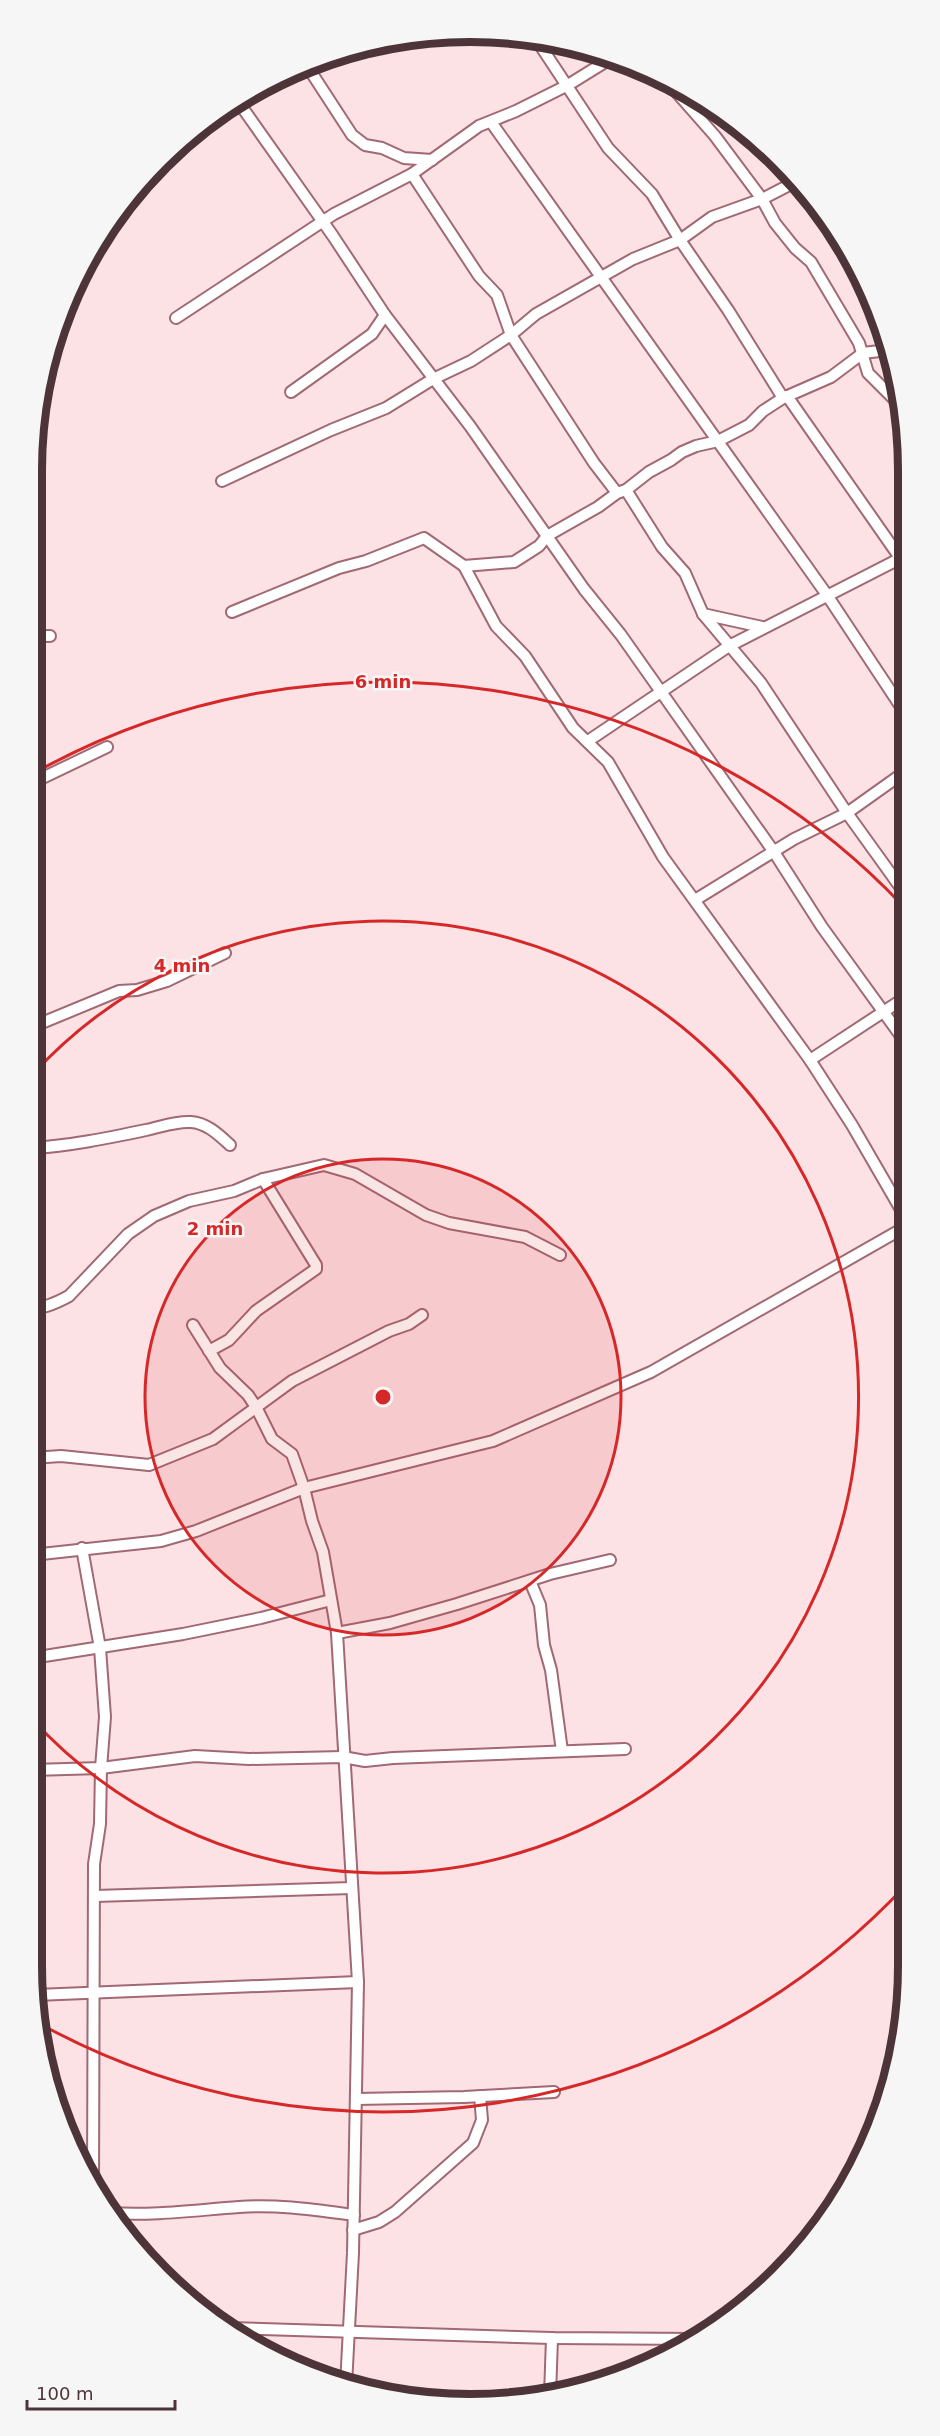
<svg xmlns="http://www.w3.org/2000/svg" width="940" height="2436" viewBox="0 0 940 2436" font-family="'DejaVu Sans',sans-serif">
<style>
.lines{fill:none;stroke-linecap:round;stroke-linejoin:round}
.minor-casing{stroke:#a06973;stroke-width:14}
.minor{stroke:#fff;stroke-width:10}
.ring{fill:none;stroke:#d62828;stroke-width:3}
.rim{fill:none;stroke:#4d3438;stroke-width:8}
.centre{fill:#d62828;stroke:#f6f6f6;stroke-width:3}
.ring-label{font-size:18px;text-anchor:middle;font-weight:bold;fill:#d62828;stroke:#f6f6f6;stroke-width:5;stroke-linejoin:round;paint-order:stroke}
</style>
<rect width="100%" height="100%" fill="#fce2e5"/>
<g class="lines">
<defs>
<g id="minor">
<path d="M536,39l72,109 44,46 28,46 48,70 55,88"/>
<path d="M309,64l4,11 39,60 13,10 17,3 22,10 28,2"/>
<path d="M671,86l44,50 47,63 13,24 20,25 16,14 48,81 9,30 35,35"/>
<path d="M237,100l96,136 52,79 85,111 114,163 37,46 153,217 48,75 84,116"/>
<path d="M491,122l336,473 78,118"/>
<path d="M412,174l67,102 18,19 14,40 83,128 23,30"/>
<path d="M176,318l158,-104 78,-40 67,-48 37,-15 52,-26 42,-26"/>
<path d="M291,392l81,-58 13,-19"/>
<path d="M787,396l118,169"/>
<path d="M222,481l109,-51 55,-22 47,-29 38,-18 40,-26 25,-21 97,-55 47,-19 32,-23 50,-18 37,-19"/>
<path d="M626,490l36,57 23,26 18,41 58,69 86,130 59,82"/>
<path d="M464,566l32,60 29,30 48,72 35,34 55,95 147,203 42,65 55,95"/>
<path d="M232,612l107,-44 27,-7 58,-23 40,28 50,-4 25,-16 8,-10 51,-29 19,-14 9,-3 23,-18 22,-12 11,-8 14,-6 22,-5 31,-16 14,-14 20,-13 48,-21 32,-24 25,-3"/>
<path d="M703,614l59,13"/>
<path d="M32,636h18"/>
<path d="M588,741l141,-95 176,-90"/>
<path d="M32,783l75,-36"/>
<path d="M695,900l99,-61 53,-26 59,-42"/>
<path d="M32,1027l87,-36 18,-1 30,-9 58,-28"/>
<path d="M810,1060l96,-63"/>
<path d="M32,1148c37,-2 76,-10 114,-18 15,-3 29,-9 45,-8 16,1 28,13 39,23"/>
<path d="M32,1308c12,1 26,-6 37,-12l59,-62 26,-18 35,-15 45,-10 29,-12 61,-14 31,9 71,41 23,8 76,14 35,18"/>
<path d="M32,1317l5,13 -1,8 -4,3"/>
<path d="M193,1325l27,43 28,27 8,12 16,32 20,15 12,34 8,33 11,31 14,81 21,349 -5,271 -7,132"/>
<path d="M209,1351l20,-11 27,-29 60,-42v-4l-53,-86"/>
<path d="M32,1458l29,-2 88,9 64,-26 79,-58 97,-50 20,-7 13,-9"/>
<path d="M82,1548l18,100 5,69 -4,51 -1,56 -6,40 -1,324"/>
<path d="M32,1555l129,-14 35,-10 108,-43 189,-47 158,-69 256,-146"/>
<path d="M530,1581l10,24 4,40 7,25 11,81"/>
<path d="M337,1633l53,-10 67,-19 93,-30 60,-14"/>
<path d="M32,1658l151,-24 78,-16 70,-18"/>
<path d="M32,1770l69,-2 94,-12 54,3 94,-2 22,4 28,-3 232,-9"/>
<path d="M95,1896l257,-8"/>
<path d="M36,1995l322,-13"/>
<path d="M356,2099l108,-2 90,-5"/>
<path d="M110,2213c44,3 86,-3 129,-6 38,-3 77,3 115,8"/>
<path d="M353,2230l26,-8 16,-10 78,-69 9,-23 -2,-24"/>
<path d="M229,2328l323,10 147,1"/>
<path d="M550,2396l2,-58"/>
</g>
</defs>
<use href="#minor" class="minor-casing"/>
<use href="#minor" class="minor"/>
</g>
<circle cx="383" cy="1397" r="238" fill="#d62828" fill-opacity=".12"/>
<g class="ring">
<circle cx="383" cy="1397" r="238"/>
<path d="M32 1075A476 476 0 1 1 32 1719"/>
<path d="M906 1885A715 715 0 0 1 42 2025M36 772A715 715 0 0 1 902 905"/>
</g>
<path d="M0 0H940V2436H0ZM470 42H470A428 428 0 0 1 898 470V1966A428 428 0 0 1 470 2394H470A428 428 0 0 1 42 1966V470A428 428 0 0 1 470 42Z" fill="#f6f6f6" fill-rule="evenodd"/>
<path class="rim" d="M470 42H470A428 428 0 0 1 898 470V1966A428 428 0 0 1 470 2394H470A428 428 0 0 1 42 1966V470A428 428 0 0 1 470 42Z"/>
<circle cx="383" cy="1397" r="9" class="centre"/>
<g class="ring-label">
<text x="383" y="688">6 min</text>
<text x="182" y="972">4 min</text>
<text x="215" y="1235">2 min</text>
</g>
<path d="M27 2400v9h148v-9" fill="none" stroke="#4d3438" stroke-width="3"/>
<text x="36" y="2400" font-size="18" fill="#4d3438" stroke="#f6f6f6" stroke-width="4.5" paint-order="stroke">100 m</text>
</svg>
